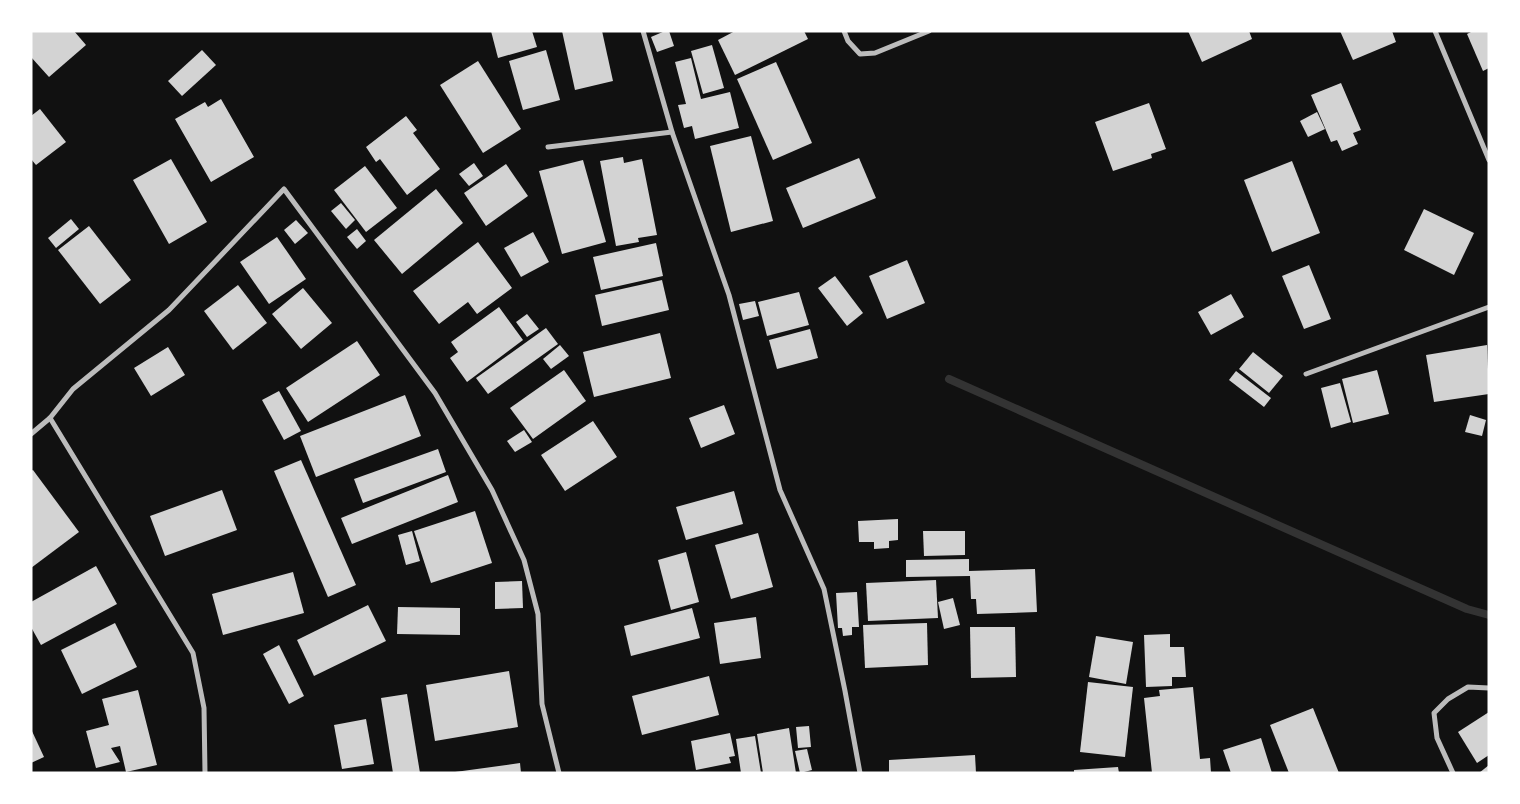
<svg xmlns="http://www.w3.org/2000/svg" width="1520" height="804" viewBox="0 0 1520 804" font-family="'DM Sans',sans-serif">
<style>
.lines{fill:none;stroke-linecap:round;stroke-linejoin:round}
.stream{stroke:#333;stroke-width:8}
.building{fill:#d3d3d3}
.minor{stroke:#bcbcbc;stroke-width:5}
</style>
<rect width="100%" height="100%" fill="#111"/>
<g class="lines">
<path class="stream" d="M949,379l518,230 22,6"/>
</g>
<g class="building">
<path d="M31,31h43l12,14 -37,32 -18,-20z"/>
<path d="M491,31h41l5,16 -39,11z"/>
<path d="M562,31h40l11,50 -38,9z"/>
<path d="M665,31h4l5,15 -17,6 -6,-15z"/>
<path d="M735,31h69l4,8 -73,36 -17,-35z"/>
<path d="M1188,31h61l3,8 -50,23z"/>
<path d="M1340,31h52l4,11 -43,18z"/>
<path d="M1473,31h16v37l-6,3 -16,-37z"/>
<path d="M712,45l12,43 -21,6 -12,-43z"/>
<path d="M202,50l14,15 -34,31 -14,-15z"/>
<path d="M546,50l14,50 -37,10 -14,-49z"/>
<path d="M691,58l10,41 29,-7 9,36 -44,11 -3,-13 -8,2 -6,-23 8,-1 -11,-42z"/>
<path d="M478,61l43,68 -38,24 -43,-68z"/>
<path d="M776,62l36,81 -39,17 -36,-81z"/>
<path d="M1341,83l20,47 -8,3 5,11 -16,7 -5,-11 -6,2 -20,-47z"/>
<path d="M221,99l33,58 -43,25 -36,-63 30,-17 3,5z"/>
<path d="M1149,103l17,46 -15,5 1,4 -39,13 -18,-49z"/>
<path d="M40,109l26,33 -30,23 -5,-6v-43z"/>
<path d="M1317,112l8,17 -17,8 -8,-16z"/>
<path d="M406,116l11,14 -4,3 27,36 -33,26 -27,-36 -4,3 -10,-15z"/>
<path d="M751,136l22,85 -42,11 -21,-86z"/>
<path d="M623,157l1,6 18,-4 15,76 -19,3 1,4 -23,4 -16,-85z"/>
<path d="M859,158l17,40 -73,30 -17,-40z"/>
<path d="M171,159l36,63 -38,22 -36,-64z"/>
<path d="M583,160l23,82 -44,12 -23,-83z"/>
<path d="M1292,161l28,72 -48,19 -28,-72z"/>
<path d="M474,163l9,13 -14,10 -10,-12z"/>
<path d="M506,164l22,32 -42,30 -22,-33z"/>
<path d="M365,166l32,42 -31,24 -32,-42z"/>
<path d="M436,189l27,34 -61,51 -28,-34z"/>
<path d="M341,203l14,17 -9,9 -15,-18z"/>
<path d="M1424,209l50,24 -20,42 -50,-25z"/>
<path d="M71,219l8,10 -23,19 -8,-10z"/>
<path d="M296,220l12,13 -13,11 -11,-14z"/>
<path d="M89,226l42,54 -31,24 -42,-54z"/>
<path d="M357,229l9,12 -9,8 -10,-12z"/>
<path d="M533,232l16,30 -28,15 -17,-29z"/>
<path d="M277,237l29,42 -37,25 -29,-42z"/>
<path d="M478,242l34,46 -35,26 -9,-12 -29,22 -26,-33z"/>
<path d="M656,243l7,33 -62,14 -8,-33z"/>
<path d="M907,260l18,43 -38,16 -18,-43z"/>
<path d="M1309,265l22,54 -27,10 -22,-53z"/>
<path d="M835,276l28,37 -16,13 -29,-38z"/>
<path d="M662,280l7,30 -67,16 -7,-31z"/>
<path d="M238,285l29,38 -34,27 -29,-39z"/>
<path d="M303,288l29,35 -31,26 -29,-35z"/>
<path d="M799,292l10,33 -42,11 -9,-34z"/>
<path d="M1231,294l13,23 -33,18 -13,-23z"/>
<path d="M755,301l4,15 -16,4 -4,-16z"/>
<path d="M499,307l24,33 -56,42 -17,-24 8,-6 -7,-10z"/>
<path d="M527,314l12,15 -12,8 -11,-15z"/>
<path d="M546,328l12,16 -70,50 -12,-16z"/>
<path d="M810,329l8,29 -41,11 -8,-29z"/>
<path d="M660,333l11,45 -77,19 -11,-45z"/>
<path d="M357,341l23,34 -72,47 -22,-34z"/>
<path d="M560,345l9,11 -18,13 -8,-10z"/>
<path d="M1487,345l2,49 -55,8 -8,-47z"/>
<path d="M168,347l17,28 -34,21 -17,-28z"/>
<path d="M1253,352l30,24 -14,17 -30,-24z"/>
<path d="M564,370l22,31 -53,38 -23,-31z"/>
<path d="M1377,370l12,44 -36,9 -11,-44z"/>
<path d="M1236,371l35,27 -7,9 -35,-27z"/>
<path d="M1340,383l11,39 -20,6 -10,-40z"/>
<path d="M279,391l22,40 -17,9 -22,-40z"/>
<path d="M405,395l16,41 -105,41 -16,-41z"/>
<path d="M724,405l11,29 -34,14 -12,-30z"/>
<path d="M1470,415l16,5 -4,16 -17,-4z"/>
<path d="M593,421l24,36 -52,34 -24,-36z"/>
<path d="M524,430l8,12 -17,10 -8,-11z"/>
<path d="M438,449l8,23 -83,31 -9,-24z"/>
<path d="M301,460l55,125 -28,12 -54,-126z"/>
<path d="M33,470l46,62 -48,36v-97z"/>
<path d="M448,475l10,27 -106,42 -11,-26z"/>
<path d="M222,490l15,40 -72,26 -15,-40z"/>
<path d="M734,491l9,33 -57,16 -10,-33z"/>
<path d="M475,511l17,52 -61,20 -17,-52z"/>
<path d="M898,519v21l-9,1v7l-15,1v-7h-15l-1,-21z"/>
<path d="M412,531l8,30 -14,4 -8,-30z"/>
<path d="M923,531h42v24l-41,1z"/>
<path d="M758,533l15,54 -42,12 -16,-54z"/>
<path d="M686,552l13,50 -28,8 -13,-50z"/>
<path d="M969,559v12l66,-2 2,43 -60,2 -1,-15h-5l-1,-23 -64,1v-17z"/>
<path d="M96,566l21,38 -76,41 -10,-18v-25z"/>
<path d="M293,572l11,41 -81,22 -11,-41z"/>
<path d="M936,580l2,38 -70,3 -2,-38z"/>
<path d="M522,581l1,27 -28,1v-27z"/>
<path d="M857,592l2,35h-7v8l-9,1 -1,-8h-4l-2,-35z"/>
<path d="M953,598l7,27 -16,4 -6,-27z"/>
<path d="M368,605l18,36 -72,35 -17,-36z"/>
<path d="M398,607l62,1v27l-63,-1z"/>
<path d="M692,608l8,30 -69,18 -7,-30z"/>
<path d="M756,617l5,41 -41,6 -6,-41z"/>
<path d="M115,623l22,44 -55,27 -21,-44z"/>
<path d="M927,623l1,42 -63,3 -2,-43z"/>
<path d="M970,627h45l1,50 -45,1z"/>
<path d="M1170,634v13h14l2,30h-14v9l-26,1 -2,-52z"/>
<path d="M1096,636l37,6 -7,42 -37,-7z"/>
<path d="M279,645l25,51 -15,8 -26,-50z"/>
<path d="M509,671l9,56 -83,14 -9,-56z"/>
<path d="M709,676l10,39 -77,20 -10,-39z"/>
<path d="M1088,682l45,5 -8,70 -45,-5z"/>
<path d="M1193,687l7,72 10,-1 1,15h-59l-8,-75 16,-2 -1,-6z"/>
<path d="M138,690l19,75 -31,7 -6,-26 -9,2 9,14 -24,6 -10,-37 23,-6 -7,-26z"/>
<path d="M407,694l13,79h-27l-12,-75z"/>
<path d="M1313,708l26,65h-50l-19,-48z"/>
<path d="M1489,712v43l-12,8 -19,-31z"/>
<path d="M366,719l8,45 -32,5 -8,-44z"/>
<path d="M809,726l2,21 -13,1 -2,-21z"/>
<path d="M789,728l7,45h-33l-6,-39z"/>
<path d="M31,729l13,28 -13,6z"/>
<path d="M730,733l5,23 -6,1 2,6 -35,7 -5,-29z"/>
<path d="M755,736l6,37h-20l-5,-34z"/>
<path d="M1261,738l11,35h-41l-8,-23z"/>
<path d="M807,749l5,21 -12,3 -5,-22z"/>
<path d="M975,755l1,18h-87v-13z"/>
<path d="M520,763l1,10h-66v-1z"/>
<path d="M1489,765v8h-10z"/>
<path d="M1118,767l1,6h-45v-3z"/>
</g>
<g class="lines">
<g class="minor">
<path d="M643,31l29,101 57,163 51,195 44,99 21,102 15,82"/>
<path d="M844,31l4,10 12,13 15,-1 54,-22"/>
<path d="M1435,31l54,129"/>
<path d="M548,147l124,-15"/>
<path d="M1306,374l183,-67"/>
<path d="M50,418l143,235 11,55 1,65"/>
<path d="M31,434l19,-16 23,-29 96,-79 115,-121 151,204 57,97 32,70 14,54 4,90 17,69"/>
<path d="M1453,773l-16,-35 -3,-25 14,-14 20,-12 21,1"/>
</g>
</g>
<rect width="1520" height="804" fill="none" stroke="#ffffff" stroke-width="65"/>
</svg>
